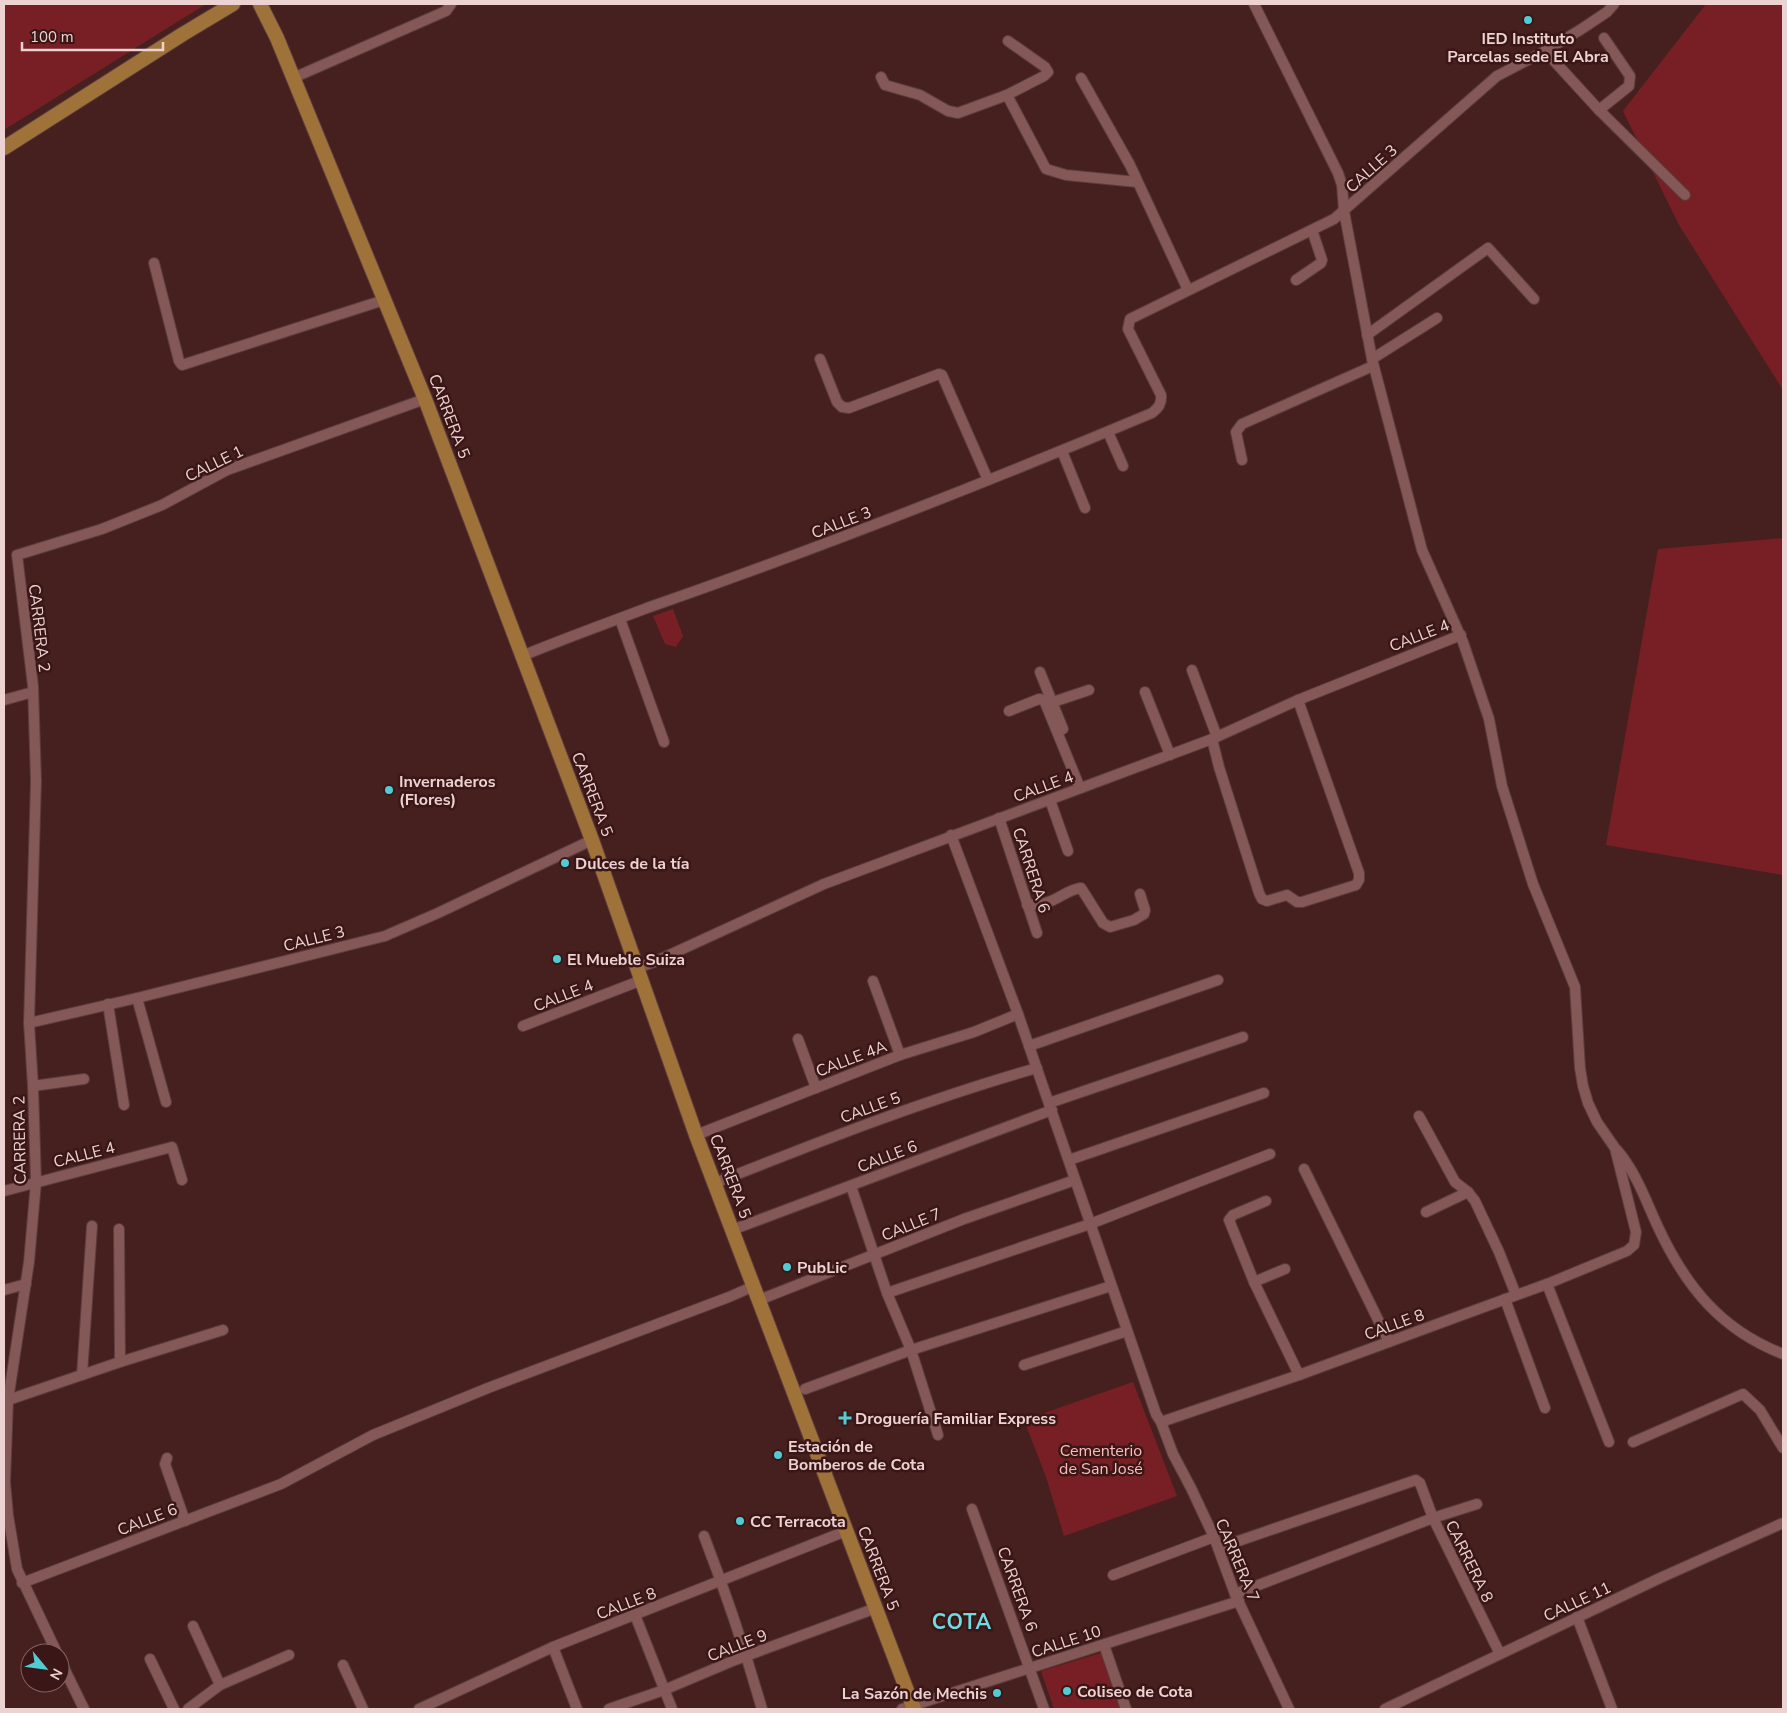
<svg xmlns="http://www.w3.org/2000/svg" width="1787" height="1713" viewBox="0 0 1787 1713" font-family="'Nunito Sans',sans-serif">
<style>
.green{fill:#781f25}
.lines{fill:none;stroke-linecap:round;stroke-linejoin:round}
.minor-casing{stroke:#5c3c3d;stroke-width:12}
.major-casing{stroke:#5c3c3d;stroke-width:16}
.minor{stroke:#835856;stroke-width:10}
.major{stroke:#9e7239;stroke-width:14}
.poi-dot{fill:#51ccd5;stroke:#3a1616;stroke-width:2}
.labels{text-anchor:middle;stroke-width:5;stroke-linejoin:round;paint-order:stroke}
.poi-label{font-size:16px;font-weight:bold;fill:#ecd2d1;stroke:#3a1616;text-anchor:start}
.street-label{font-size:16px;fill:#ecd2d1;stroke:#3a1616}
.park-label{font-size:16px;fill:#fcbdba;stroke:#3a1616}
.district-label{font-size:21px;font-weight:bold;letter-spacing:1px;fill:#6fdbe3;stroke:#3a1616}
</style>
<rect width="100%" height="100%" fill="#45201f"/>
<g class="green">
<path d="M4,4h202l-202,126z"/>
<path d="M1706,4h77v386l-104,-165 -56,-114z"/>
<path d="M1783,538v337l-177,-30 52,-296z"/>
<path d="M673,609l10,27 -7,11 -11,-3 -12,-28z"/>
<path d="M1133,1382l44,114 -113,40 -18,-59 -22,-57z"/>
<path d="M1101,1653l19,56h-66l-13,-38z"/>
</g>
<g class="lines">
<defs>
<g id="minor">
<path d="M1545,51l54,59 86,85"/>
<path d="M881,77l4,8 35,10 28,16 10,2 49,-18 37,-19 4,-4 -3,-5 -37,-26"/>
<path d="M293,78l153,-67 5,-7"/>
<path d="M1081,78l49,87 58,125"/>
<path d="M1007,95l39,74 20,6 71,7"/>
<path d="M1599,110l30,-24 1,-10 -26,-38"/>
<path d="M154,263l25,98 3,4 202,-65"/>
<path d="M1296,280l25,-17 1,-3 -10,-30"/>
<path d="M1367,335l121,-87 46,51"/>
<path d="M820,359l17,43 5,5 7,1 90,-34 3,1 46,105"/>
<path d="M1372,359l65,-41"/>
<path d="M1108,432l15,34"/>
<path d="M1062,451l23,57"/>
<path d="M1242,460l-6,-28 6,-8 131,-58"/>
<path d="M620,619l44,123"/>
<path d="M522,656c41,-17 83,-32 125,-48 170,-59 338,-125 505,-195 6,-5 10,-9 9,-18l-33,-66 2,-10 204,-100 163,-143 48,-25 35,-21 27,-18 7,-8"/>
<path d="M1192,670l25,67"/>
<path d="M1040,672l23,57"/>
<path d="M1145,692l25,63"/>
<path d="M4,700l29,-8"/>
<path d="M1053,702l36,-12"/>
<path d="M1009,711l30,-12 5,1 36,88"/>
<path d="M1212,739l7,28 40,126 3,6 5,2 20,-6 10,7h5l54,-17 3,-5v-7l-61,-173"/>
<path d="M1050,800l18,51"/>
<path d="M999,818l38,115"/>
<path d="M951,835l67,179 138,400 5,8 12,32 18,34 23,49 21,57 54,115"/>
<path d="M1027,905c9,0 17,-1 24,-4 10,-4 19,-12 30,-13l22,35 7,4 24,-7 10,-6 1,-4 -5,-16"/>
<path d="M637,968l17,-6 170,-78 388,-145 86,-39 163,-65"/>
<path d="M873,981l27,74"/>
<path d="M137,998l29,104"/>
<path d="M108,1004l16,101"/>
<path d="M29,1023l108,-25 248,-62 53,-23 154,-73"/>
<path d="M523,1026l119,-46"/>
<path d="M798,1039l18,49"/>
<path d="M1029,1046l189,-66"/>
<path d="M33,1086l51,-7"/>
<path d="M1049,1103l194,-66"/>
<path d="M1419,1116l36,66 13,10 7,9 24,51 17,43"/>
<path d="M696,1135l204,-80 74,-23 44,-18"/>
<path d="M1617,1150c19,22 29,51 41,77 28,60 63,103 125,127"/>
<path d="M1069,1160l195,-67"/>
<path d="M1304,1169l85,173"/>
<path d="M715,1183c106,-42 212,-84 322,-115"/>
<path d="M851,1186l36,107 24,57 27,85"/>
<path d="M4,1191l168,-44 10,33"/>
<path d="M1266,1201l-33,14 -4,5 25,62 45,93"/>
<path d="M1426,1212l42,-20"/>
<path d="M119,1229l1,133"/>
<path d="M732,1230l320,-120"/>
<path d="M1254,1282l31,-13"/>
<path d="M1547,1284l62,158"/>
<path d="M4,1290l22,-6"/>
<path d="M887,1293l203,-69 180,-70"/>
<path d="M1505,1299l40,109"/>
<path d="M759,1300l205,-81 111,-39"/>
<path d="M1024,1365l103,-34"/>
<path d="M82,1375l10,-149"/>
<path d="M805,1389l106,-39 200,-64"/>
<path d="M8,1400l112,-38 103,-32"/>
<path d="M1161,1422l138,-47 163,-60 85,-31 80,-33 7,-6 2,-13 -21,-84 -18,-26 -9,-19 -5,-17 -3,-18 -5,-81 -42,-103 -31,-98 -13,-67 -26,-77 -41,-92 -50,-191 -28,-148 -2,-26 -4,-12 -84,-169"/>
<path d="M1633,1442l110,-48 17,16 23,38"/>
<path d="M167,1458l-2,6 20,57"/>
<path d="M972,1509l72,200"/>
<path d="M704,1536c22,57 41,114 58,173"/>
<path d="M1218,1548l198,-68 4,3 13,35 67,136"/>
<path d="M1113,1575l101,-38"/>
<path d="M22,1583l259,-99 92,-49 115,-47 241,-91 25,-11"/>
<path d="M1235,1594l198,-76 44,-14"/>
<path d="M635,1615l37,94"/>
<path d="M1577,1617l35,92"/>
<path d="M193,1626l27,59"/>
<path d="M1104,1645l22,64"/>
<path d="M553,1647l24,62"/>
<path d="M57,1653l-40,-84 -9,-54 -3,-33 3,-82 21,-138 7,-80 -3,-96 -4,-63 7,-242 -3,-95 -16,-131 85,-26 60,-24 65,-35 198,-71"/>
<path d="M150,1659l24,50"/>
<path d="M60,1660l24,49"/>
<path d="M343,1665l20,44"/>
<path d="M188,1709l32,-24 69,-30"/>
<path d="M419,1709l134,-62 293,-116"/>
<path d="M609,1709l55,-19 71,-30 141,-52"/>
<path d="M902,1709l337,-108"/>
<path d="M1385,1709l275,-131 123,-55"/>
</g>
<g id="major">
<path d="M260,4l17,34 148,361 167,441 104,295 218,574"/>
<path d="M4,148l179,-114 50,-30"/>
</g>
</defs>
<use href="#minor" class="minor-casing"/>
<use href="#major" class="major-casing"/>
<use href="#minor" class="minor"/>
<use href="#major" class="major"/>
</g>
<g class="poi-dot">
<circle cx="1528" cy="20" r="5"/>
<circle cx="389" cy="790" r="5"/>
<circle cx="565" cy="863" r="5"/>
<circle cx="557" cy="959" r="5"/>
<circle cx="787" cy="1267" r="5"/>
<path d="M842.5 1410.5h5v5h5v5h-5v5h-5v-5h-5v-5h5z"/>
<circle cx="778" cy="1455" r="5"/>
<circle cx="740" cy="1521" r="5"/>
<circle cx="1067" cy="1691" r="5"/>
<circle cx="997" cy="1693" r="5"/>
</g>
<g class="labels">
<g class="poi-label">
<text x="1528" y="44" text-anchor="middle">IED Instituto<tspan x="1528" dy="18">Parcelas sede El Abra</tspan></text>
<text x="399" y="787">Invernaderos<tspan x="399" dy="18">(Flores)</tspan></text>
<text x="575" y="869">Dulces de la tía</text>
<text x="567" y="965">El Mueble Suiza</text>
<text x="797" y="1273">PubLic</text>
<text x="855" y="1424">Droguería Familiar Express</text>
<text x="788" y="1452">Estación de<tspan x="788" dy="18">Bomberos de Cota</tspan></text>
<text x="750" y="1527">CC Terracota</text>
<text x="1077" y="1697">Coliseo de Cota</text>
<text x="987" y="1699" text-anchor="end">La Sazón de Mechis</text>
</g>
<g class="street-label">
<text transform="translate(1371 168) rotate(-42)" y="6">CALLE 3</text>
<text transform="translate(450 416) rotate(69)" y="6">CARRERA 5</text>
<text transform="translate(214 463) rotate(-26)" y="6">CALLE 1</text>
<text transform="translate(841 522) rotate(-21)" y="6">CALLE 3</text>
<text transform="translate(40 628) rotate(83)" y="6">CARRERA 2</text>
<text transform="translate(1419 635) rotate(-21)" y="6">CALLE 4</text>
<text transform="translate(1043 786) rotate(-20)" y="6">CALLE 4</text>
<text transform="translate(593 794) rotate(69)" y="6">CARRERA 5</text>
<text transform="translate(1032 870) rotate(72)" y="6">CARRERA 6</text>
<text transform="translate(314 938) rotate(-14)" y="6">CALLE 3</text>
<text transform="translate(563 995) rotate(-21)" y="6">CALLE 4</text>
<text transform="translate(851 1058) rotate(-21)" y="6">CALLE 4A</text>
<text transform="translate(870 1107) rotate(-20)" y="6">CALLE 5</text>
<text transform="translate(19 1140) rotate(-91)" y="6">CARRERA 2</text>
<text transform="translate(84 1154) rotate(-14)" y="6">CALLE 4</text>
<text transform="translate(887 1156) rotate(-21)" y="6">CALLE 6</text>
<text transform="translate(731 1176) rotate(69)" y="6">CARRERA 5</text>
<text transform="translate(911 1224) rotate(-22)" y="6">CALLE 7</text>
<text transform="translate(1394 1324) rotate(-20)" y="6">CALLE 8</text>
<text transform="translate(147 1519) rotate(-21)" y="6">CALLE 6</text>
<text transform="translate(1238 1560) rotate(67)" y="6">CARRERA 7</text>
<text transform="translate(1470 1561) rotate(64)" y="6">CARRERA 8</text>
<text transform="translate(879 1568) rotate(69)" y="6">CARRERA 5</text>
<text transform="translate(1018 1589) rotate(70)" y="6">CARRERA 6</text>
<text transform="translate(1577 1601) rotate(-25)" y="6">CALLE 11</text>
<text transform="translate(626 1603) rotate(-21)" y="6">CALLE 8</text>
<text transform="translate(1066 1641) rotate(-18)" y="6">CALLE 10</text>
<text transform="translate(737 1645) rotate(-21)" y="6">CALLE 9</text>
</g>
<g class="park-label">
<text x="1101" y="1456">Cementerio<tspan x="1101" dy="18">de San José</tspan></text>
</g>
<g class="district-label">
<text x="962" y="1629">COTA</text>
</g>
</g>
<rect width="1787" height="1713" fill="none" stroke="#ecd2d1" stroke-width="10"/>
<g transform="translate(45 1668) rotate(119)"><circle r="24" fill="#3a1616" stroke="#816161"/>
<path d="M0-4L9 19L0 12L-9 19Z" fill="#51ccd5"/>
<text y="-8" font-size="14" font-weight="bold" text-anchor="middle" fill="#ecd2d1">N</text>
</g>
<path d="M22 42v8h141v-8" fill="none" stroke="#ecd2d1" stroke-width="2.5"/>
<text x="30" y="42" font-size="15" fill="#ecd2d1" stroke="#3a1616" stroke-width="4" paint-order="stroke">100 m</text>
</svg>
